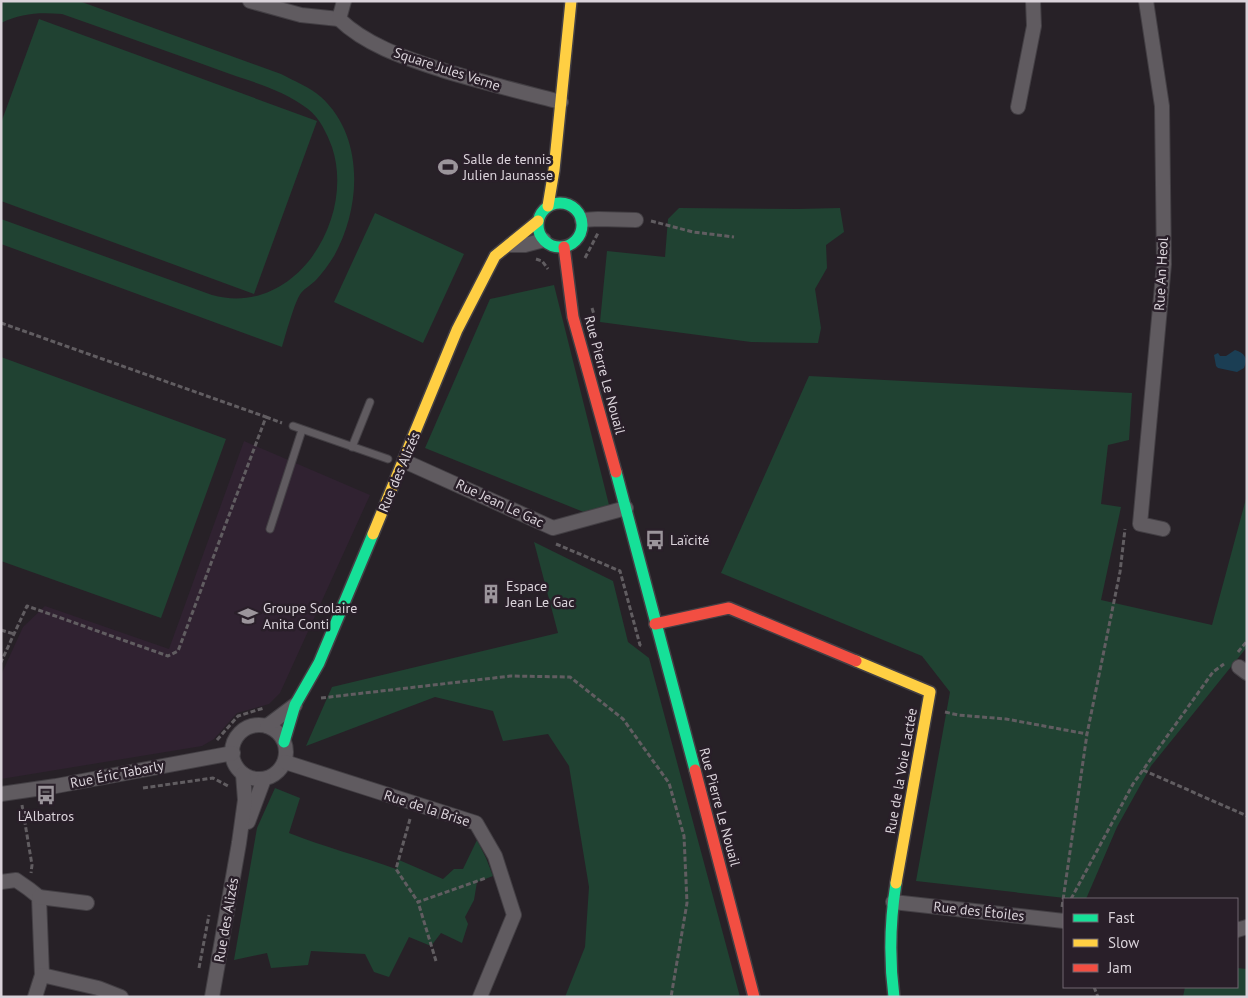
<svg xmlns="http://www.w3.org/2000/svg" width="1248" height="998" viewBox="0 0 1248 998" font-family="'PT Sans',sans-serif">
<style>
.built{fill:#302231}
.green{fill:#204232}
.water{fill:#1b3e54}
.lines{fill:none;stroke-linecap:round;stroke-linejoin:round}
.lane-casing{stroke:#433f44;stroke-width:9}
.street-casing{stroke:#433f44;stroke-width:16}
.fast-casing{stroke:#433f44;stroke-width:14}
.slow-casing{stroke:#433f44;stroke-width:14}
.jam-casing{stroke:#433f44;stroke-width:14}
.path{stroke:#615d61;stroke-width:3;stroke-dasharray:5 2.5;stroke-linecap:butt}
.lane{stroke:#605b60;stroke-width:7}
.street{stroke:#605b60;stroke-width:14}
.fast{stroke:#16e098;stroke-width:11}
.slow{stroke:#ffcf43;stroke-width:11}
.jam{stroke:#f24e42;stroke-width:11}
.labels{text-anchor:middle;stroke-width:5;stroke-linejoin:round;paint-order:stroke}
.street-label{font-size:14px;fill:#dad3da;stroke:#291f29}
.poi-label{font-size:14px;fill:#dad3da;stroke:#291f29;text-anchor:start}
</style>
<rect width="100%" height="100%" fill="#272127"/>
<path class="built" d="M244,441l126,54 -90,198 -11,11 -32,9 -23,26 -12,7 -201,33v-104l22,-48 22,-21 124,43z"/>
<g class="green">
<path d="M6,1h73l202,73c13,7 29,13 40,23 44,40 40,111 13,159 -5,8 -12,18 -19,25 -4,4 -10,7 -14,12 -6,7 -16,44 -19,54l-281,-103v-25l211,76c83,23 144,-76 120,-148 -5,-13 -12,-29 -24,-38 -25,-20 -60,-28 -89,-39 -53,-19 -105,-38 -157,-56 -22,-2 -41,-1 -61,9v-19z"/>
<path d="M39,19l278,102 -63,173 -253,-93v-78z"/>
<path d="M679,208l119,1 42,-1 4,24 -18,13 1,23 -12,21 6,39 -3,15 -67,-1 -151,-20 7,-71 58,6 3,-38z"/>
<path d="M375,213l89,41 -41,89 -89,-41z"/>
<path d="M554,285l55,220 -18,10 -166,-67 65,-149z"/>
<path d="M1,357l225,82 -65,179 -160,-57z"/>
<path d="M809,376l323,17 -3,47 -21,5 -7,59 20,3 -20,93 111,25 35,-130v152l-96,119 -34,61 -31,72h-12l-158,-18 34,-189 -28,-36 -201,-83z"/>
<path d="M534,542l79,39 15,61 21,16 91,339h-175l20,-50 4,-60 -20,-121 -21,-32 -45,7 -10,-30 -58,-14 -129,49 26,-59 226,-54z"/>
<path d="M275,788l25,10 -11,35c35,14 71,23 107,36l3,-9 44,19 11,-10h9l14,-29 9,18 7,18 -16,6 -3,18 -9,17 3,7 -6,19 -21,-10 -10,13 -22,-9 -20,40 -15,-5 -9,-18 -54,-3 -3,14 -37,3 -4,-15 -33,7 23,-132z"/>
<path d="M1237,968l10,1v28h-64l2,-10h52z"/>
</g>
<path class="water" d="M1235,350c10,3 13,8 9,18l-7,4 -19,-4 -2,-2 -2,-11 4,-2 2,3h6z"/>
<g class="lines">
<defs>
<g id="lane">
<path d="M293,426l95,33"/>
<path d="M352,447l18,-45"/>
<path d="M270,529l32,-99"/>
</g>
<g id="street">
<path d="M250,1l51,14 38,4"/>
<path d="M344,1l-5,18c28,27 67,39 103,51 39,12 80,22 119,32"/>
<path d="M1146,1l16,105 2,158 -24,260 23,5"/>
<path d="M1018,107l16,-81 -1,-25"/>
<path d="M582,220l16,-1 38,1"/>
<path d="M511,245h14l19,-5"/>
<path d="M404,461l149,67 73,-20"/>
<path d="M1239,667l8,6"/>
<circle cx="259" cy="752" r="27"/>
<path d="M267,726l28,-21"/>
<path d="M285,762l191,61 19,33 19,59 -34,82"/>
<path d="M1,794l55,-8 177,-33"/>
<path d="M248,822l16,-43"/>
<path d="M1,882l15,-2 13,9 10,8 3,78"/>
<path d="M39,897l48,6"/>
<path d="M893,902l171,19"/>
<path d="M1237,930l10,-3"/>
<path d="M35,997l7,-22 56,13 23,9"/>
<path d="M212,997l27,-154 6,-43 -2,-26"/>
</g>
<g id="fast">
<circle cx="560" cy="225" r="22"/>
<path d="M616,472l79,298"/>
<path d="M284,742l11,-37 24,-42 54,-129"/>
<path d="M894,997c-5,-38 -4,-76 2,-114"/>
</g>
<g id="slow">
<path d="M548,206l6,-36 17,-169"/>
<path d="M373,534l84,-204 38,-74 43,-35"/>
<path d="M856,661l74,31 -34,191"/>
</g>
<g id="jam">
<path d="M564,247l9,70 43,155"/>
<path d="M655,624l74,-16 127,53"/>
<path d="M695,770l59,227"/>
</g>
</defs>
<use href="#lane" class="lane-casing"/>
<use href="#street" class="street-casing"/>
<use href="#fast" class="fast-casing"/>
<use href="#slow" class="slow-casing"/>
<use href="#jam" class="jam-casing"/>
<g class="path">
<path d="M109,2v-1"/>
<path d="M651,221l42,11 41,5"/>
<path d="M585,258l13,-25"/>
<path d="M536,259l6,2 6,8"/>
<path d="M592,308l4,13"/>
<path d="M1,323l265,94 -88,234 -10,5 -141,-50 -26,56"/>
<path d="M266,417l16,6"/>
<path d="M556,544l64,27 20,74 2,1"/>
<path d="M1,630l13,4"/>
<path d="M1238,652l9,-11"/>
<path d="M321,698l190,-22 59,1 53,42 46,64 15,53 3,67 -16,94"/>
<path d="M945,712l13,3 48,4 81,15"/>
<path d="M217,740l21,-24 26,-8"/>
<path d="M1143,770l104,46"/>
<path d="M143,788l70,-10 15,8"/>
<path d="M22,805l10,60 -1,8"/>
<path d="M410,819l-14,50 22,33"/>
<path d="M1071,899l62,-115 80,-112 11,-8"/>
<path d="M1062,907l25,-173 33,-162 5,-43"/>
<path d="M436,961l-18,-59 68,-24"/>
<path d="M199,968l10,-53"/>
<path d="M1094,987l4,10"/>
</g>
<use href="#lane" class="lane"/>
<use href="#street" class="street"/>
<use href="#fast" class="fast"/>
<use href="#slow" class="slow"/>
<use href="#jam" class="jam"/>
</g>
<defs>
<symbol id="stadium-bare" viewBox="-9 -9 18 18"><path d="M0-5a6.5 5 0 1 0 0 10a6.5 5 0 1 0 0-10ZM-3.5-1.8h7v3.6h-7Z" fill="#9b959b" stroke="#291f29" stroke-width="2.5" paint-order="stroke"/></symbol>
<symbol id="bus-bare" viewBox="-9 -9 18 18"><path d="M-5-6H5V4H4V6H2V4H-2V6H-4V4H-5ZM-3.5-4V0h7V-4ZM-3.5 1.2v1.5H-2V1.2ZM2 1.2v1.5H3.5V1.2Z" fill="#9b959b" stroke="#291f29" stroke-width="2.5" paint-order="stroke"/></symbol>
<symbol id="building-bare" viewBox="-9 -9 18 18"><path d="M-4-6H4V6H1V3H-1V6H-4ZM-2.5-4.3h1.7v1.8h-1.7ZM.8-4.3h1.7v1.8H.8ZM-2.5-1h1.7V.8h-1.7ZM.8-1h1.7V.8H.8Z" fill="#9b959b" stroke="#291f29" stroke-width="2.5" paint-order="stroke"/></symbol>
<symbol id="school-bare" viewBox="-9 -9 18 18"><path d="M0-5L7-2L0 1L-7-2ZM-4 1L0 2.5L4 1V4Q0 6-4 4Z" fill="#9b959b" stroke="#291f29" stroke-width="2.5" paint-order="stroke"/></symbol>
</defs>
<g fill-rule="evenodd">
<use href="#stadium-bare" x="434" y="153" width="28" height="28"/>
<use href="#bus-bare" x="641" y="526" width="28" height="28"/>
<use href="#building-bare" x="477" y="580" width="28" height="28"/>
<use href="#school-bare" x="234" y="602" width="28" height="28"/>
<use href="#bus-bare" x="32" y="781" width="28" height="28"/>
</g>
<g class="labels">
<g class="street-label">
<text transform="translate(447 69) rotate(18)" y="5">Square Jules Verne</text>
<text transform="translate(1161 274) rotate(-87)" y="5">Rue An Heol</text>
<text transform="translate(605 375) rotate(75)" y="5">Rue Pierre Le Nouail</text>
<text transform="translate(399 472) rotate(-67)" y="5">Rue des Alizés</text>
<text transform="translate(500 503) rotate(25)" y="5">Rue Jean Le Gac</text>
<text transform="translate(901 771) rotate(-80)" y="5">Rue de la Voie Lactée</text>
<text transform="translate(117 774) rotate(-11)" y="5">Rue Éric Tabarly</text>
<text transform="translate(720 807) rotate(75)" y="5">Rue Pierre Le Nouail</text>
<text transform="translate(427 808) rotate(18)" y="5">Rue de la Brise</text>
<text transform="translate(979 911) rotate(6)" y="5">Rue des Étoiles</text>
<text transform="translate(226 920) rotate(-80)" y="5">Rue des Alizés</text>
</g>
<g class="poi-label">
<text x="463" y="164">Salle de tennis<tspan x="463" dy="16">Julien Jaunasse</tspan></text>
<text x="670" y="545">Laïcité</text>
<text x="506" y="591">Espace<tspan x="506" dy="16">Jean Le Gac</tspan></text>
<text x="263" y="613">Groupe Scolaire<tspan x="263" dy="16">Anita Conti</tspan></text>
<text x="46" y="821" text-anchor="middle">L'Albatros</text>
</g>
</g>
<rect width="1248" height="998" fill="none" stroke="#dad3da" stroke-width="5"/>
<rect x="1063" y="898" width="175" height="90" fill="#291f29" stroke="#706770"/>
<rect x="1073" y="914" width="25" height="8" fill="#16e098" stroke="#706770"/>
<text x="1108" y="923" font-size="15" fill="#dad3da">Fast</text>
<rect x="1073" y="939" width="25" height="8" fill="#ffcf43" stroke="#706770"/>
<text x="1108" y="948" font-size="15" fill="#dad3da">Slow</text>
<rect x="1073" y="964" width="25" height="8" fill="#f24e42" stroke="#706770"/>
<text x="1108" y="973" font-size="15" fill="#dad3da">Jam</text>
</svg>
